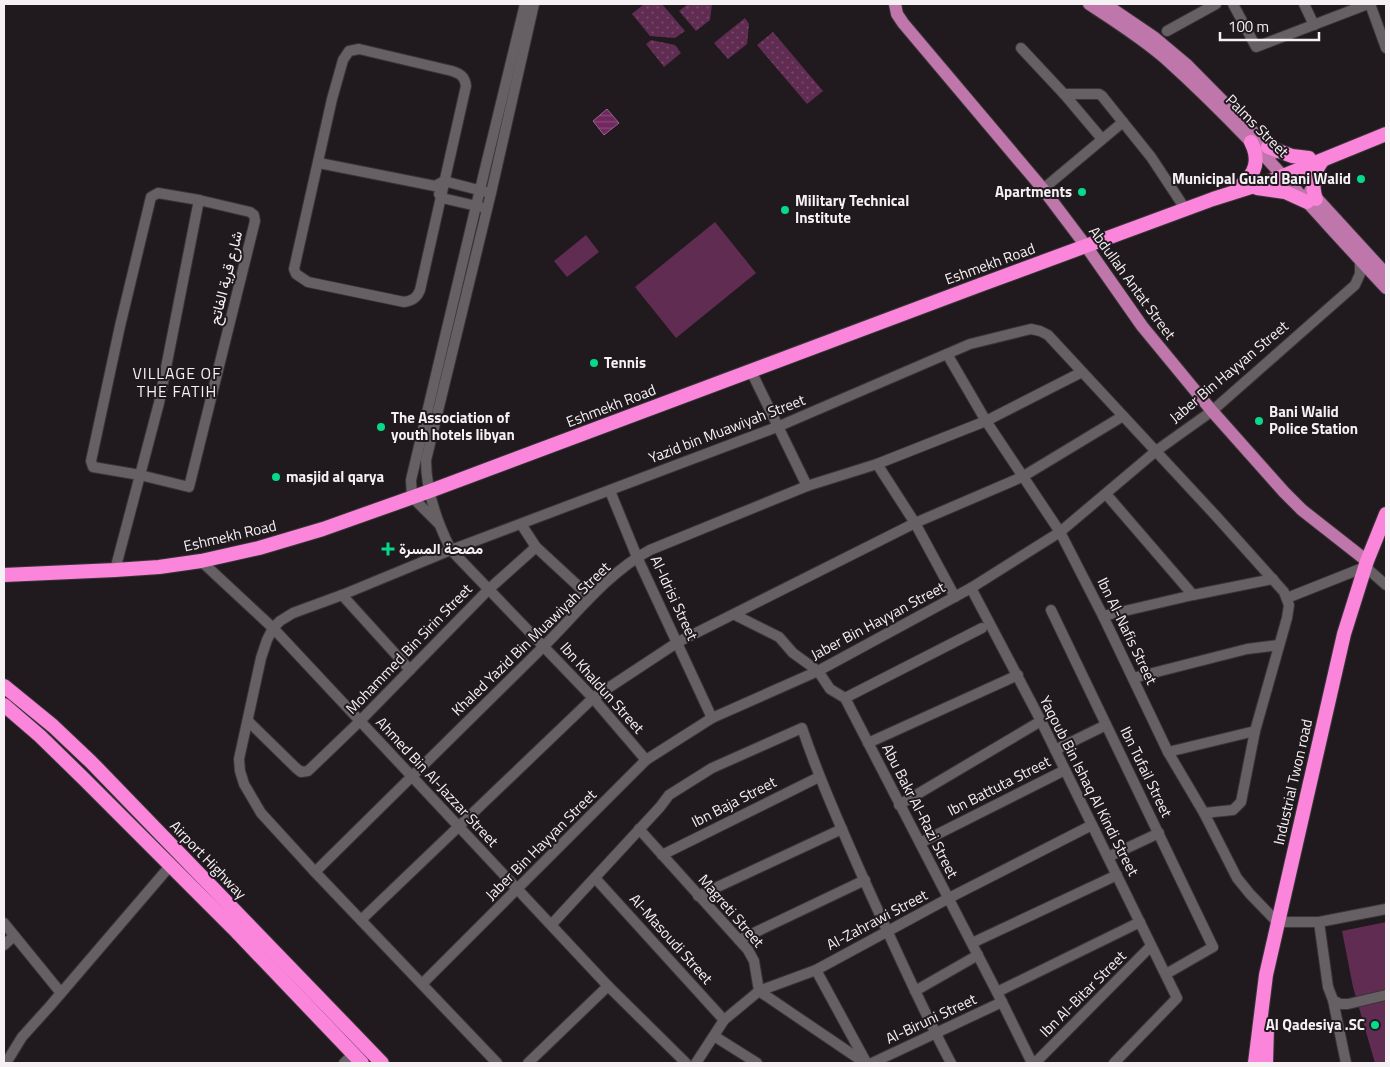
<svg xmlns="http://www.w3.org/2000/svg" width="1390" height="1067" viewBox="0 0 1390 1067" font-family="'Titillium Web',Vazirmatn,sans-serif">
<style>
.grass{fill:url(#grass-dots)}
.green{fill:#602c52}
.water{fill:url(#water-rules);stroke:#98648b}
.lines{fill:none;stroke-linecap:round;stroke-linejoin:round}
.minor-casing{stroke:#383537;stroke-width:12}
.major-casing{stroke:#383537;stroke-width:14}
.highway-casing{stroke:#383537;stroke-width:16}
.minor{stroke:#665f63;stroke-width:10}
.major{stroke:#bf76ab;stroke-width:12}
.highway{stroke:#fb85db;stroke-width:14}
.poi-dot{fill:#05d98b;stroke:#201a1e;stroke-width:2}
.labels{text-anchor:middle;stroke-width:4;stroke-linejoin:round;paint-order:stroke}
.street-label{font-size:15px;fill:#f4f0f3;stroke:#201a1e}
.poi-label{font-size:15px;font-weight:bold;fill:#f4f0f3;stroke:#201a1e;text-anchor:start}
.neighbourhood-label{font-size:16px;letter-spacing:1px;fill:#f4f0f3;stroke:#201a1e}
</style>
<defs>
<pattern id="grass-dots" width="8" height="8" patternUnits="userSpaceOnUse" patternTransform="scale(1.25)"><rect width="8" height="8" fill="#602c52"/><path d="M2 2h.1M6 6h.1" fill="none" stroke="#774b6b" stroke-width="1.8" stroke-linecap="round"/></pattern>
<pattern id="water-rules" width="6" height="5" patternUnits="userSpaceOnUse" patternTransform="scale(1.25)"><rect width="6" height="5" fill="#71285f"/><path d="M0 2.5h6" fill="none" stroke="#864876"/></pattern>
</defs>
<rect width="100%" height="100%" fill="#201a1e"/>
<g class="grass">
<path d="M644,4h18l23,27 -10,7 -25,-2 -18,-22z"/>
<path d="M688,4h24l-2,16 -14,11 -17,-20z"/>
<path d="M745,18l4,6 -2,20 -19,15 -14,-16z"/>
<path d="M773,32l50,59 -16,13 -50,-59z"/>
<path d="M651,40l24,5 6,8 -17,14 -18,-23z"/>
</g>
<g class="green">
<path d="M715,222l41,51 -80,65 -41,-51z"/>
<path d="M586,235l13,17 -32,25 -13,-16z"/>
<path d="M1386,922v141h-11l-22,-76 -11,-56z"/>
</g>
<path class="water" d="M607,109l12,14 -15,12 -11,-14z"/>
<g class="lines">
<defs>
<g id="minor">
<path d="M534,4l-43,189 -65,267c0,31 11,62 25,90l142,148 53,62"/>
<path d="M1233,4l23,43 112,-43"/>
<path d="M1304,4l10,21"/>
<path d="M1370,4l16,44"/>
<path d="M1167,31l49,-27"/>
<path d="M1021,48l43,46 38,45"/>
<path d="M359,49l93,22c9,3 13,6 14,15l-46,204c-3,8 -8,11 -16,12l-96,-20 -12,-8 -2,-5 38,-170 11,-39 6,-9z"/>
<path d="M1064,94h35l3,2 49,61 35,53"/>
<path d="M319,163l116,23 9,-5 42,11"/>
<path d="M1043,189l80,-67"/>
<path d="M158,193l41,7 51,12 4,3 1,6 -66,266 -49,-12 -47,-8 -2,-6 29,-135 31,-129z"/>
<path d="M439,194l3,4 39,9"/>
<path d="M947,354l39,67 74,111 43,84 65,136 36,61 33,65 13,16 27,28"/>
<path d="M751,371l56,115"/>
<path d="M877,464l38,59 40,74"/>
<path d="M610,491l27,66 75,161"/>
<path d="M1106,494l87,101"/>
<path d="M439,524l-27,-27 -1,-17 65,-274 49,-202"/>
<path d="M521,524l15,23 54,50"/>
<path d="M201,561l72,67 335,358 78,77"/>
<path d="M115,570l44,-167 40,-203"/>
<path d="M1370,571l16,14"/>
<path d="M971,588l70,133 136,277 -63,65"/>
<path d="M342,595l68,75"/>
<path d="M1287,598l78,-31"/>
<path d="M1051,610l162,337 -47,27"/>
<path d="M735,615l44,22 14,16 25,18 12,18 15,9 157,304 30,61"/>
<path d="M1103,616l90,-21 80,-16"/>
<path d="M1133,678l114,-29 32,-4"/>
<path d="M845,698l137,-70"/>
<path d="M248,721l48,47 5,4 7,-1 51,-49 130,-133 47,-42"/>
<path d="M868,743l150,-68"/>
<path d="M1055,750l51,-25"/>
<path d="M1168,752l87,-21"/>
<path d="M899,805l142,-84"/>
<path d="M639,829l109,121 6,11 5,30 106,72"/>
<path d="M920,843l145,-73"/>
<path d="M662,855l157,-78"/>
<path d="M1108,857l51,-24"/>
<path d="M315,872c75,-74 151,-149 226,-223 34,-33 66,-76 109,-99l157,-64 70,-22 109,-43 96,-49"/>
<path d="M595,878l129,142"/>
<path d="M698,896l144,-67"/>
<path d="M361,920l232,-222 85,-56 237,-119 107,-46 101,-61"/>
<path d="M1284,922h35l67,-13"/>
<path d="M1319,922l9,65 5,13 7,4h8l38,-9"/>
<path d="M4,923l57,70"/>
<path d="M552,924l108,-117 9,-12 43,-27 90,-40c17,50 38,97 59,145 29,64 57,128 90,190"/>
<path d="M739,940l126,-60"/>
<path d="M972,943l145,-68"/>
<path d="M4,945l10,-9"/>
<path d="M816,970l50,92"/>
<path d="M422,984l224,-224 66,-42 106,-47 153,-83 89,-56 96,-81 56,-40 143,-126 5,-11v-14"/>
<path d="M915,991l63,-36"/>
<path d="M997,992l143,-70"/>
<path d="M1333,1000l13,63"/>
<path d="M714,1036l43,27"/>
<path d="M6,1063l16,-26 28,-31 120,-140"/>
<path d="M344,1063l9,-9"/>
<path d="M497,1063l-182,-191 -54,-59 -17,-29 -4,-13 -1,-12 22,-101 6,-18 6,-12 7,-7 13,-8 49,-18 109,-45 326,-123 193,-83 61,-15 9,2 8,4 168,181 68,76 5,13 -2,13 -32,113 -14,71 -8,8 -29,3"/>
<path d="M528,1063l80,-77"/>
<path d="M696,1063l28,-43 35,-29 57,-21 133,-72 143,-73"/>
<path d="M872,1063l130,-61"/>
<path d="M1035,1063l116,-117"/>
</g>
<g id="major">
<path d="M895,4l2,10 6,9 140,166 43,57 56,80 70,85 72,81 18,18 65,51"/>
<path d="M1089,4c26,17 53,34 77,55 79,71 148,152 220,229"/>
<path d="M1105,4l50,34 31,26 88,89"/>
<path d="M1310,191l76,83"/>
</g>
<g id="highway">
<path d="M1268,147l24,9 17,2"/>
<path d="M1241,185c15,-11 19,-26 10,-43"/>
<path d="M1257,188l28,4 22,10"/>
<path d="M1316,199c-5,-14 -3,-26 6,-38"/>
<path d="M4,575l111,-5 44,-3 42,-6 58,-13 64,-19 107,-38 550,-206 233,-86 60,-19 113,-46"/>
<path d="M4,686l49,40 38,36 291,301"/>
<path d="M4,705l36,31 44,43 149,149 129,135"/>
<path d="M1255,1063l11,-88 78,-341 23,-73 19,-47"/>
<path d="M1266,1063l1,-36"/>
</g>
</defs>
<use href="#minor" class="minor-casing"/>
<use href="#major" class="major-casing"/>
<use href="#highway" class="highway-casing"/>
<use href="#minor" class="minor"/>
<use href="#major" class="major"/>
<use href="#highway" class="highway"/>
</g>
<g class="poi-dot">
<circle cx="1361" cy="179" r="5"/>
<circle cx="1082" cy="192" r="5"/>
<circle cx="785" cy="210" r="5"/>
<circle cx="594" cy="363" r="5"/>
<circle cx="1259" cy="421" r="5"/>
<circle cx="381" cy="427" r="5"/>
<circle cx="276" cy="477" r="5"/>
<path d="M385.5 541.5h5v5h5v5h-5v5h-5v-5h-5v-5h5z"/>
<circle cx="1375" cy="1025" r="5"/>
</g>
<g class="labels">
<g class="street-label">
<text transform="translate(1257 126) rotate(45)" y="5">Palms Street</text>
<text transform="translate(990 264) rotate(-20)" y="5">Eshmekh Road</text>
<text transform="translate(226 278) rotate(-76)" y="5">شارع قرية الفاتح</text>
<text transform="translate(1132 283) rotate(54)" y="5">Abdullah Antat Street</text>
<text transform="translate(1229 372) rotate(-40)" y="5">Jaber Bin Hayyan Street</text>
<text transform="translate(611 406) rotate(-21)" y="5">Eshmekh Road</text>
<text transform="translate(727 429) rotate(-21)" y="5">Yazid bin Muawiyah Street</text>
<text transform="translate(230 536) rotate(-13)" y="5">Eshmekh Road</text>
<text transform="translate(674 598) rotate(65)" y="5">Al-Idrisi Street</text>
<text transform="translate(878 621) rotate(-28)" y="5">Jaber Bin Hayyan Street</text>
<text transform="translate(1127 631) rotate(64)" y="5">Ibn Al-Nafis Street</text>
<text transform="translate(531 639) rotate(-44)" y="5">Khaled Yazid Bin Muawiyah Street</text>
<text transform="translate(409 649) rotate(-46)" y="5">Mohammed Bin Sirin Street</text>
<text transform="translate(602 688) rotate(48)" y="5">Ibn Khaldun Street</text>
<text transform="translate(1146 772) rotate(64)" y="5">Ibn Tufail Street</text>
<text transform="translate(437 782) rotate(47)" y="5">Ahmed Bin Al-Jazzar Street</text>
<text transform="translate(1293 782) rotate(-77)" y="5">Industrial Twon road</text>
<text transform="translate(999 786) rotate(-27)" y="5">Ibn Battuta Street</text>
<text transform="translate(1089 786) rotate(63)" y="5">Yaqoub Bin Ishaq Al Kindi Street</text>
<text transform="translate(734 802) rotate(-27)" y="5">Ibn Baja Street</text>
<text transform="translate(920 811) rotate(63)" y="5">Abu Bakr Al-Razi Street</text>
<text transform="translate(541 845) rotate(-45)" y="5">Jaber Bin Hayyan Street</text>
<text transform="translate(208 860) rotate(46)" y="5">Airport Highway</text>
<text transform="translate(731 911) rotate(49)" y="5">Magreti Street</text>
<text transform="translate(877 920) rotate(-28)" y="5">Al-Zahrawi Street</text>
<text transform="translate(671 939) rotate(48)" y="5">Al-Masoudi Street</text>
<text transform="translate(1083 994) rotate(-45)" y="5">Ibn Al-Bitar Street</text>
<text transform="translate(931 1019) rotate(-25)" y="5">Al-Biruni Street</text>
</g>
<g class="poi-label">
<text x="1351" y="184" text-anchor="end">Municipal Guard Bani Walid</text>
<text x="1072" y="197" text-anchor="end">Apartments</text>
<text x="795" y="206">Military Technical<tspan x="795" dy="17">Institute</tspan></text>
<text x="604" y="368">Tennis</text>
<text x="1269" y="417">Bani Walid<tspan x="1269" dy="17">Police Station</tspan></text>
<text x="391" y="423">The Association of<tspan x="391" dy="17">youth hotels libyan</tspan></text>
<text x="286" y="482">masjid al qarya</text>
<text x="399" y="554">مصحة المسرة</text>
<text x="1365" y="1030" text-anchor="end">Al Qadesiya .SC</text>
</g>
<g class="neighbourhood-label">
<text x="177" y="379">VILLAGE OF<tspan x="177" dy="18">THE FATIH</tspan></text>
</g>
</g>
<rect width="1390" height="1067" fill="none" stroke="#f4f0f3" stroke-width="10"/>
<path d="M1220 32v8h99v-8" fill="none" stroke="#f4f0f3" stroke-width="2.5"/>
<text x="1228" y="32" font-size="15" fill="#f4f0f3" stroke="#201a1e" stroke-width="4" paint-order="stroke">100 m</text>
</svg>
